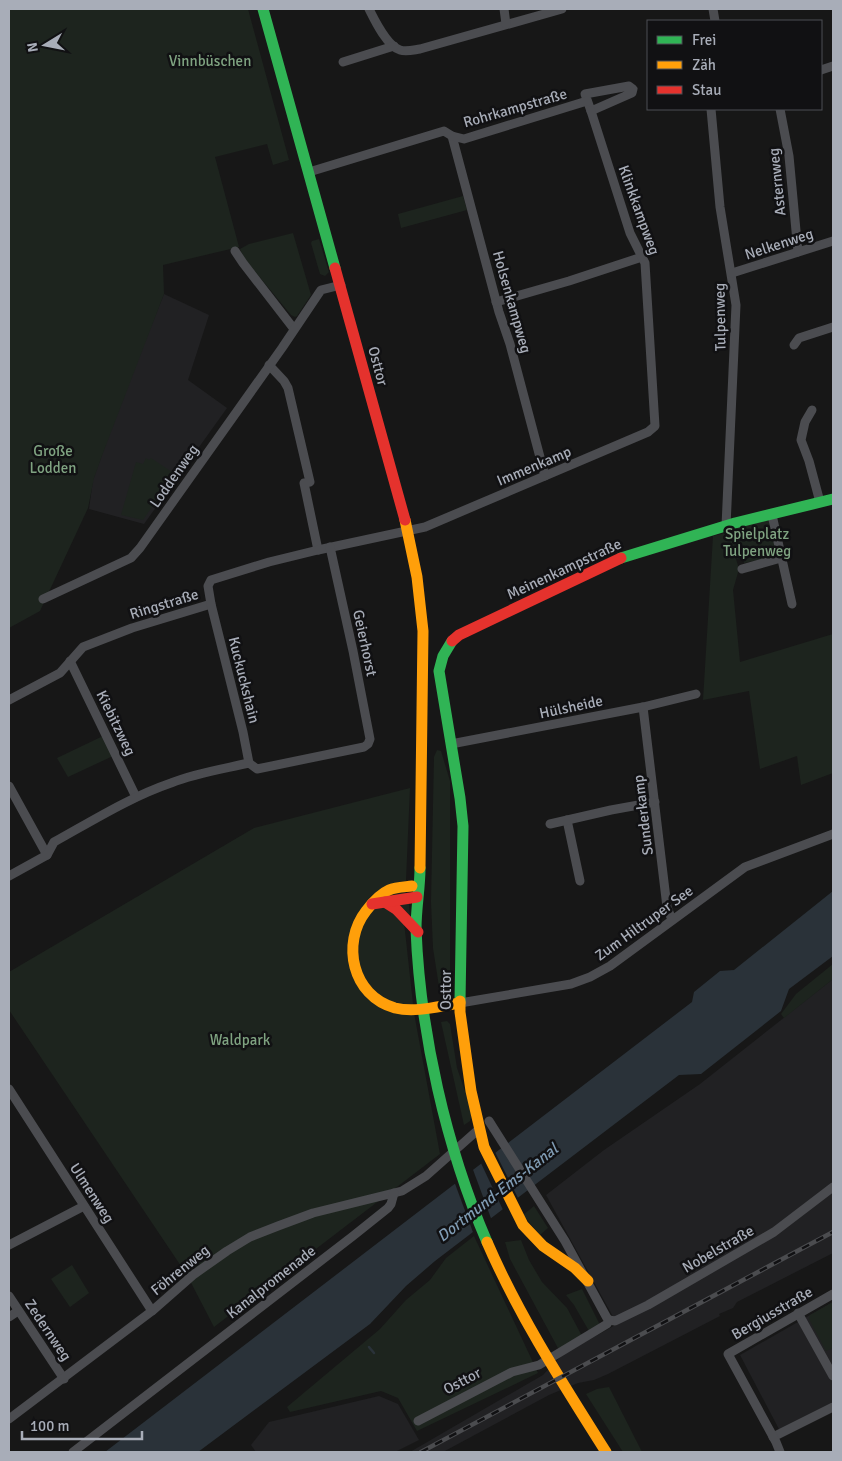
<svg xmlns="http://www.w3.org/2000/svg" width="842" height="1461" viewBox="0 0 842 1461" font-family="Signika,sans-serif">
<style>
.built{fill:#212123}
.green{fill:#1d241e}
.water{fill:#2a3239}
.pier{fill:#171717}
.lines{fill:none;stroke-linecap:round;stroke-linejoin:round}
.stream{stroke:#2a3239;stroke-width:2.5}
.street{stroke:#4b4c50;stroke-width:9}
.fast{stroke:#30b455;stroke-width:11}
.slow{stroke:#ff9f0a;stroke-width:11}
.jam{stroke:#e5322d;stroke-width:11}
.rail-casing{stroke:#4b4c4f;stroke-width:4.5}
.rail{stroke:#111113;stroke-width:2.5;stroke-dasharray:8;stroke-linecap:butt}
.labels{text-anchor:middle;stroke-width:5;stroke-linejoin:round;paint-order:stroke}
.park-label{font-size:15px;fill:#7fa381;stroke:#111113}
.street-label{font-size:15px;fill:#a8adb8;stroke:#111113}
.water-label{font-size:16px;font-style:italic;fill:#7f9bb3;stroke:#111113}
</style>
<rect width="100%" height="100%" fill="#171717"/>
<g class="built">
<path d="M164,294l45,21 -21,65 39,28 -83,116 -55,-15 4,-29 27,-76z"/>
<path d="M833,979v274l-96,49 -4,6 -14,6 1,2 -112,58 -14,6 -16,3 -29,12 -106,57h-33l133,-77 19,-20 55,-31 -71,-129 58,-45 96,-66z"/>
<path d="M833,1302v104l-52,27 -41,-78z"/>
<path d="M379,1396l19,8 21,36 -24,12h-139l-5,-7 18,-23z"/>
</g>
<g class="green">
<path d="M9,9h239l41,151 -16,5 -6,-21 -52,13 24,90 -76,18 1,29 -61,159 -9,25 -6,30 -48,103 -31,17z"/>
<path d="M463,196l4,14 -66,18 -3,-14z"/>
<path d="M293,233l18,62 -14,21 -2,1 -4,-2 -47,-57 -4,-9 9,-5z"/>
<path d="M319,239l10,33 -4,4 -5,-2 -9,-31 1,-2z"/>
<path d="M146,458l3,2 2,-2 24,16 -32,46 -22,-5 15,-53 7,2z"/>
<path d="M768,516l9,40 -33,7 -1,-5 -7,1 3,10 -6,21 7,72 93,-28v139l-32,12 -4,-29 -37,13 -11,-78 -46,9 10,-164 24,-6 -2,-7z"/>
<path d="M103,736l10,20 -45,21 -11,-19z"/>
<path d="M437,750l4,1 9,30v213l-8,2 -2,-3 -7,-45 -2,-46 3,-145z"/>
<path d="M410,788l-5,115h4l1,14 -6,5 10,91 26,141 -226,173 -27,-52 -178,-265v-38l245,-144z"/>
<path d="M833,964v15l-49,39 -3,-4 15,-20z"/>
<path d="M447,1021l3,3 7,44 15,44 -2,9 -6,4 -23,-103z"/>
<path d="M534,1206l14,22 -8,7 -17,-20z"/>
<path d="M474,1236l64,137 -121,58 -19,-33 -17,-7 -91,21 -3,-5 93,-78 26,-29 24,-20 16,-22z"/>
<path d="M521,1240l8,20 13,22 25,26 15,28 -23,14 -49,-91 -5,-17z"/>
<path d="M72,1265l17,28 -19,14 -19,-28z"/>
<path d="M582,1289l18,36 -11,6 -15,-26 -8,-10z"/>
<path d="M833,1302v46l-7,3 -17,-32 1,-4z"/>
<path d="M609,1387l33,65h-19l-37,-58 11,-5z"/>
</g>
<path class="water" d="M833,891v65l-44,33 -8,22 -80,63 -22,1 -244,186 -29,25 -36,38 -172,128h-93l587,-450 2,-10 26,-21 14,-1z"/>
<g class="pier">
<path d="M494,1150l25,50 -15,12 -24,-51z"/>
<path d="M472,1167l20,54 -18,14 -20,-54z"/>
</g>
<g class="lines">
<path class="stream" d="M369,1347l5,6"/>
<g class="street">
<path d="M369,9c6,12 18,37 31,41 6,2 13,0 20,-1l142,-40"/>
<path d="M504,9l2,15"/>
<path d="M713,9l2,12"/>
<path d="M343,62l51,-16"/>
<path d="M821,70l12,-4"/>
<path d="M629,86l4,3 -1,4 -41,18 -6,-17z"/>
<path d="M711,109l9,98 16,98 -10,221"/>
<path d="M780,109l9,47 9,96"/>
<path d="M452,136l47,176 11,32 35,132"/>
<path d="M309,172l135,-41 8,5 12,3 123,-38"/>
<path d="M235,251l8,12 51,66"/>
<path d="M732,273l101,-32"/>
<path d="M496,302l73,-21 73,-24"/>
<path d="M794,345l5,-7 34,-11"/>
<path d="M269,365l15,16 4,7 22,94 -6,1 14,67"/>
<path d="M812,410l-7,12 -4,18 8,21 11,41"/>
<path d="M772,515l20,89"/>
<path d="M742,569l39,-11"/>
<path d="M43,599l88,-41 9,-10 142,-200 39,-58 20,-5"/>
<path d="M70,661l66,136"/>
<path d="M9,700l51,-27 23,-26 49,-19 79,-24"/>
<path d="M643,707l24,200 5,13"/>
<path d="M451,744l192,-37 53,-13"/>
<path d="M249,763l-6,-31 -32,-128 -3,-18 3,-6 58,-18 49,-12 107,-23 223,-95 7,-6 -10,-163 -15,-30 -39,-122"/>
<path d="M9,786l38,69"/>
<path d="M567,820l13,61"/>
<path d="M550,824l61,-14 44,-8"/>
<path d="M9,876l38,-21 7,-13c38,-21 76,-45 117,-59 25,-10 52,-14 78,-20l8,6 107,-22 4,-3 2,-5 -17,-88 -23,-104"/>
<path d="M460,1003l111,-19 19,-7 20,-11 135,-99 88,-33"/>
<path d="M9,1089l143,222"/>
<path d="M9,1245l75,-39"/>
<path d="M9,1296l55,83"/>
<path d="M798,1313l35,63"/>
<path d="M9,1317l9,-6"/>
<path d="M609,1320l6,1 33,-16 126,-73 59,-45"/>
<path d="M9,1419l143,-108 41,-36 34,-24 23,-14 28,-11 35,-13 89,-22 24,-15 53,-47"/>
<path d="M418,1421l94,-49 27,-7 68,-41 2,-4 -2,-2 -42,-77 -76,-120"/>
<path d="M773,1437l60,-30"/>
<path d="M73,1452l280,-216 35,-28 3,-4 3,-11"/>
<path d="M780,1452l-4,-10 -48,-88 105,-60"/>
</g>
<g class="fast">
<path d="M263,9l72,259"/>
<path d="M621,558l114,-35 98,-24"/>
<path d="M452,641l-9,15 -4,15 21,127 3,28 -3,175"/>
<path d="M420,868c0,20 -4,40 -4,61 4,103 30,218 71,313"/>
</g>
<g class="slow">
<path d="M405,520l12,57 6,54 -3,237"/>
<path d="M412,886c-8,1 -16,1 -23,4 -9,4 -17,13 -23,21 -25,32 -14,85 29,97 21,5 44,-2 65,-5"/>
<path d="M460,1001v11l11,79 13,56 39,78 20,21 32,22 13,13"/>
<path d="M487,1242c32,74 76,142 119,210"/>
</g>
<g class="jam">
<path d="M335,268l70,252"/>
<path d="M452,641l7,-6 162,-77"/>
<path d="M385,902l11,7 22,23"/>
<path d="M372,904l45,-7"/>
</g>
<defs>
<path id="rail" d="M421,1452l412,-220"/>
</defs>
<use href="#rail" class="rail-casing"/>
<use href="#rail" class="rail"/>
</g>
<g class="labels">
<g class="park-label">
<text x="210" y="66">Vinnbüschen</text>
<text x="53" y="456">Große<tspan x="53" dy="17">Lodden</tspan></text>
<text x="757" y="539">Spielplatz<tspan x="757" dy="17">Tulpenweg</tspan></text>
<text x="240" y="1045">Waldpark</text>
</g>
<g class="street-label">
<text transform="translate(515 108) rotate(-16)" y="5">Rohrkampstraße</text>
<text transform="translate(777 182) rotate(-96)" y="5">Asternweg</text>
<text transform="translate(639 210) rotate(70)" y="5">Klinkkampweg</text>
<text transform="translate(779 244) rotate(-18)" y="5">Nelkenweg</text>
<text transform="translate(512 302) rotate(74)" y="5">Holsenkampweg</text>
<text transform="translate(720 317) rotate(-91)" y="5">Tulpenweg</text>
<text transform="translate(378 366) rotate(75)" y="5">Osttor</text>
<text transform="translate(534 466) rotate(-23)" y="5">Immenkamp</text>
<text transform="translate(174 476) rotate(-55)" y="5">Loddenweg</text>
<text transform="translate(564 569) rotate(-25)" y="5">Meinenkampstraße</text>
<text transform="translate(164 604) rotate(-17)" y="5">Ringstraße</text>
<text transform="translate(365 643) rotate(78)" y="5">Geierhorst</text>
<text transform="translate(244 680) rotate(76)" y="5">Kuckuckshain</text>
<text transform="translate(571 707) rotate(-12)" y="5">Hülsheide</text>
<text transform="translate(116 723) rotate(64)" y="5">Kiebitzweg</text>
<text transform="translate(643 815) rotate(-97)" y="5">Sunderkamp</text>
<text transform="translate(644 923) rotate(-36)" y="5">Zum Hiltruper See</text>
<text transform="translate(446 990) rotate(-90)" y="5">Osttor</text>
<text transform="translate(92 1193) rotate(57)" y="5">Ulmenweg</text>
<text transform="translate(718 1249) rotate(-30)" y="5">Nobelstraße</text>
<text transform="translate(180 1270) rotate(-39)" y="5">Föhrenweg</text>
<text transform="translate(271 1282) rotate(-38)" y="5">Kanalpromenade</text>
<text transform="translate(772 1313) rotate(-30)" y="5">Bergiusstraße</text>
<text transform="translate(48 1330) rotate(56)" y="5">Zedernweg</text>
<text transform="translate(462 1381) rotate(-28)" y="5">Osttor</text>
</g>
<g class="water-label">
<text transform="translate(497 1192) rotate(-38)" y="6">Dortmund-Ems-Kanal</text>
</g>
</g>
<rect width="842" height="1461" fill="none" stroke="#a8adb8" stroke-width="20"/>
<rect x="647" y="20" width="175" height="90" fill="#111113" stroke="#4d4f55"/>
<rect x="657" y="36" width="25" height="8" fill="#30b455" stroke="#4d4f55"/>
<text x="692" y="45" font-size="15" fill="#a8adb8">Frei</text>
<rect x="657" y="61" width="25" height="8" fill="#ff9f0a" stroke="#4d4f55"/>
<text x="692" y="70" font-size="15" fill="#a8adb8">Zäh</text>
<rect x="657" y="86" width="25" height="8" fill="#e5322d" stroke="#4d4f55"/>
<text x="692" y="95" font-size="15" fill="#a8adb8">Stau</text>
<g transform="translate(45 45) rotate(260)" stroke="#111113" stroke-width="4" paint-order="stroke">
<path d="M0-4L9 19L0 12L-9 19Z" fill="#a8adb8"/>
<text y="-8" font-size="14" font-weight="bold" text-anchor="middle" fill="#a8adb8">N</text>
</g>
<path d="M22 1431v8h120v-8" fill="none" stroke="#a8adb8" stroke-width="2.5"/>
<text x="30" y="1431" font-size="15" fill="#a8adb8" stroke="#111113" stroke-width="4" paint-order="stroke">100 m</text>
</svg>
